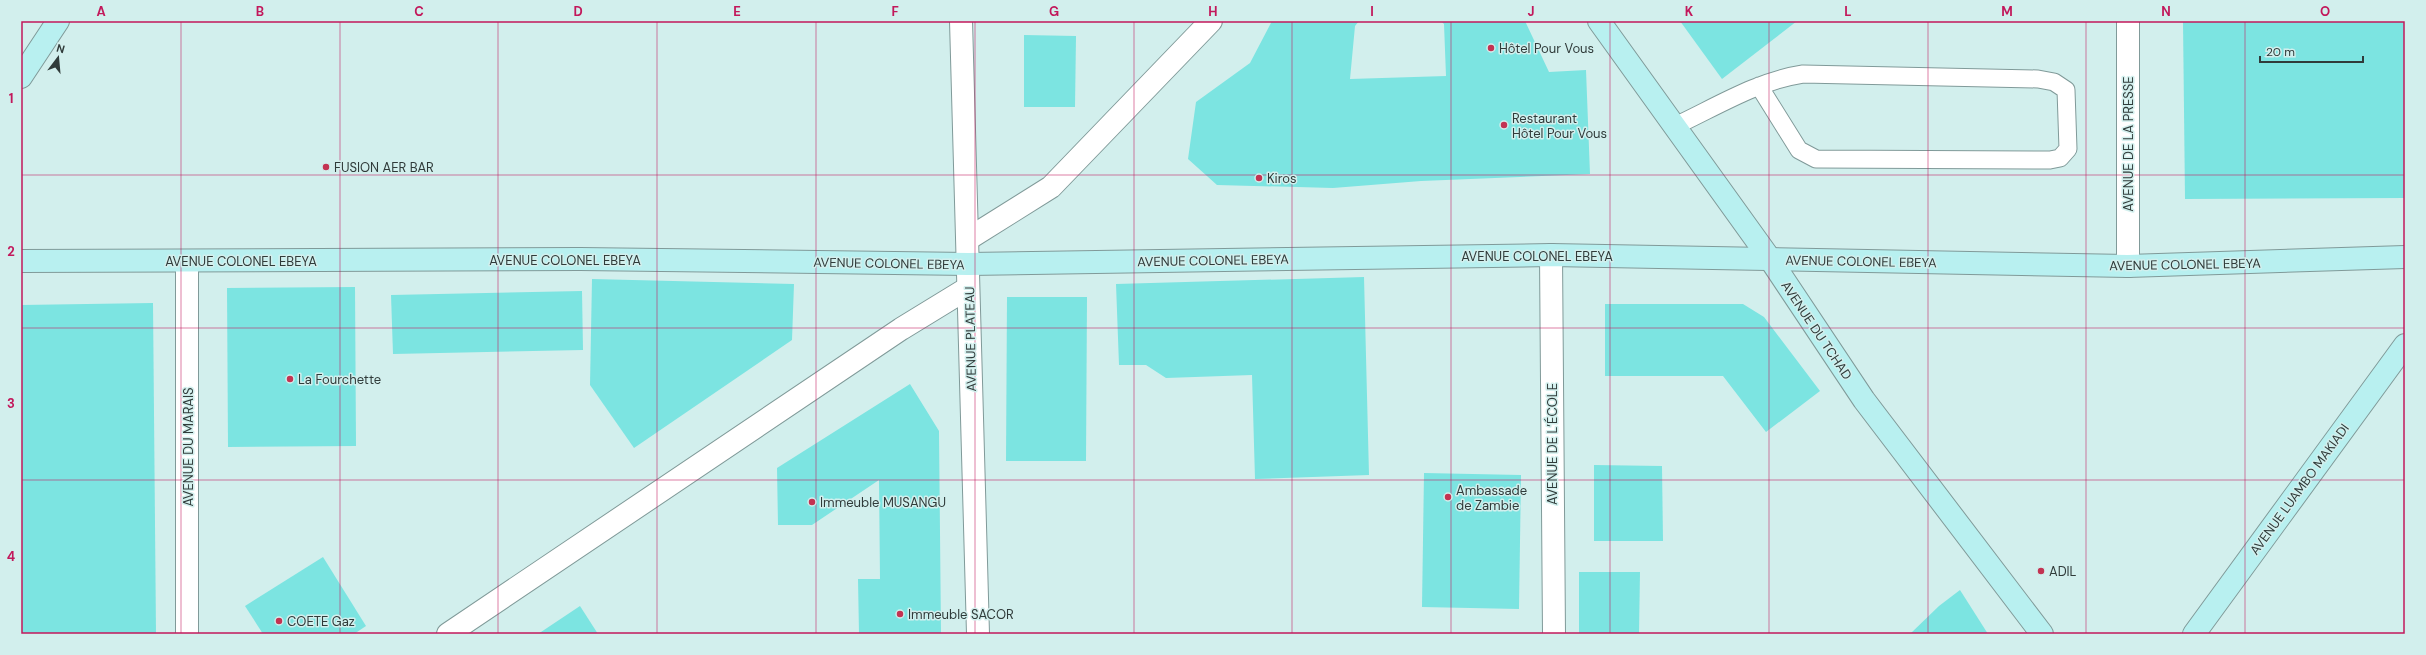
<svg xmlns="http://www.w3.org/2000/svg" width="2426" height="655" viewBox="0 0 2426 655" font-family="'DM Sans',sans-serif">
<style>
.building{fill:#7ce4e1}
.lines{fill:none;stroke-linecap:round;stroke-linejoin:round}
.lane-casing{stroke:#809a99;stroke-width:19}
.street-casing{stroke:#809a99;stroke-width:24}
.secondary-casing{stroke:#809a99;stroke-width:24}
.lane{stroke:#fff;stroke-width:17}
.street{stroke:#fff;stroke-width:22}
.secondary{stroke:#b8f0f0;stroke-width:22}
.grid{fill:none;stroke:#c2185b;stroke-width:1;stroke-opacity:0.55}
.poi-dot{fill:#c33352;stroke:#d2efed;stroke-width:1.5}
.labels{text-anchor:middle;stroke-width:3;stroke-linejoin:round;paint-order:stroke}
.poi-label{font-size:13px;fill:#303b3a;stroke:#d2efed;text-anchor:start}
.street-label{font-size:13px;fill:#303b3a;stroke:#d2efed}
.neatline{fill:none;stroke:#c2185b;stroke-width:1.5}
.grid-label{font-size:13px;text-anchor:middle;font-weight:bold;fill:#c2185b}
</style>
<rect width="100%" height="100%" fill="#d2efed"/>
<g class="building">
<path d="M1272,21h87l-4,5 -5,53 96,-3 -2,-52 -3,-3h84l24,51 37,-2 4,104 -169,7 -88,7 -116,-3 -29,-26 8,-57 54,-39z"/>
<path d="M1680,21h117l-75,58z"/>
<path d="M2183,21h222v177l-220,1z"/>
<path d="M1024,35l52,1 -1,71h-51z"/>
<path d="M1364,277l5,198 -114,4 -3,-104 -86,3 -20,-13h-27l-3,-81z"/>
<path d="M592,279l202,5 -2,56 -158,108 -44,-63z"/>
<path d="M355,287l1,159 -128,1 -1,-159z"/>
<path d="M582,291l1,59 -190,4 -2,-59z"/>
<path d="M1007,297h80l-1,164h-80z"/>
<path d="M153,303l3,331h-135v-329z"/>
<path d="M1605,304h138l21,13 56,74 -54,41 -43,-56h-118z"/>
<path d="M910,384l29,47 2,203h-82l-1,-55h22l-1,-99 -67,45h-34l-1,-57z"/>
<path d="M1594,465l68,1 1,75h-69z"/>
<path d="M1424,473l97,2 -2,134 -97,-2z"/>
<path d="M323,557l43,69 -12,8h-91l-18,-28z"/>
<path d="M1579,572h61l-1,62h-60z"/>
<path d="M1960,590l28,44h-78l29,-28z"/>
<path d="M580,606l18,28h-60z"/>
</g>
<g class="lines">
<defs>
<path id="lane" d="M1675,126c41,-19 82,-45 128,-52l235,5 16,3 12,8 2,59 -8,9 -10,2 -234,-1 -17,-9 -40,-64"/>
<g id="street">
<path d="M961,21l17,613"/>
<path d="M2128,21v245"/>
<path d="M968,239l83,-52 160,-166"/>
<path d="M1551,255l3,379"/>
<path d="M187,634v-373"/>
<path d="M448,634l453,-305 67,-41"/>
</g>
<g id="secondary">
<path d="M1599,21l171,238 94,141 178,234"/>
<path d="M21,77l37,-56"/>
<path d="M21,261l559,-2 389,5 582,-9 577,11 277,-9"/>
<path d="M2194,634l211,-289"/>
</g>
</defs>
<use href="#lane" class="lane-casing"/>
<use href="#street" class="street-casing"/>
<use href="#secondary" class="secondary-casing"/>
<use href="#lane" class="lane"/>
<use href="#street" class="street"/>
<use href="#secondary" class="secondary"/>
</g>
<path class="grid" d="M181,21v613M340,21v613M498,21v613M657,21v613M816,21v613M975,21v613M1134,21v613M1292,21v613M1451,21v613M1610,21v613M1769,21v613M1928,21v613M2086,21v613M2245,21v613M21,175h2384M21,328h2384M21,480h2384"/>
<g class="poi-dot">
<circle cx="1491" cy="48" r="4"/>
<circle cx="1504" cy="125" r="4"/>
<circle cx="326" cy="167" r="4"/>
<circle cx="1259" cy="178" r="4"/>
<circle cx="290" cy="379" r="4"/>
<circle cx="1448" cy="497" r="4"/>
<circle cx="812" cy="502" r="4"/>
<circle cx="2041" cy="571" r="4"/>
<circle cx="900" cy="614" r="4"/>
<circle cx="279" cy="621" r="4"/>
</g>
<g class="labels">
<g class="poi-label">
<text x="1499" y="53">Hôtel Pour Vous</text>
<text x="1512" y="123">Restaurant<tspan x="1512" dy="15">Hôtel Pour Vous</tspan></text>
<text x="334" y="172">FUSION AER BAR</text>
<text x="1267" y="183">Kiros</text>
<text x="298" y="384">La Fourchette</text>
<text x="1456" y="495">Ambassade<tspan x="1456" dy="15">de Zambie</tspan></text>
<text x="820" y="507">Immeuble MUSANGU</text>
<text x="2049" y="576">ADIL</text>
<text x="908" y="619">Immeuble SACOR</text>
<text x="287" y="626">COETE Gaz</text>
</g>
<g class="street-label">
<text transform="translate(2128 144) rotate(-90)" y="5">AVENUE DE LA PRESSE</text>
<text x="1537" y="261">AVENUE COLONEL EBEYA</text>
<text x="565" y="265">AVENUE COLONEL EBEYA</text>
<text transform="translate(1213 260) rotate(-1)" y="5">AVENUE COLONEL EBEYA</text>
<text x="241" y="266">AVENUE COLONEL EBEYA</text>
<text transform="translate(1861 261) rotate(1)" y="5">AVENUE COLONEL EBEYA</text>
<text transform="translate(889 263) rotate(1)" y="5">AVENUE COLONEL EBEYA</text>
<text transform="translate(2185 264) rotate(-1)" y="5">AVENUE COLONEL EBEYA</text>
<text transform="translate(1817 330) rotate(56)" y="5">AVENUE DU TCHAD</text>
<text transform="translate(970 339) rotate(-91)" y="5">AVENUE PLATEAU</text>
<text transform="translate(1552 444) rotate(-90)" y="5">AVENUE DE L’ÉCOLE</text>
<text transform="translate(188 447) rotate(-90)" y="5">AVENUE DU MARAIS</text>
<text transform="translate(2299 489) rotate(-54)" y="5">AVENUE LUAMBO MAKIADI</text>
</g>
</g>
<rect width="2426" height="655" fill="none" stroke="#d2efed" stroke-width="44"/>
<g transform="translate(58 58) rotate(16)" stroke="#d2efed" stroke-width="3" paint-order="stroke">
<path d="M0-3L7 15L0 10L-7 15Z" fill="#303b3a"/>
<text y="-6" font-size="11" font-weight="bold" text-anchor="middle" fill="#303b3a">N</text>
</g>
<path d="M2260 56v6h103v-6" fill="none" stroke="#303b3a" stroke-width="2"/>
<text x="2266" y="56" font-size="12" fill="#303b3a" stroke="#d2efed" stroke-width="3" paint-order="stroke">20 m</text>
<rect x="22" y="22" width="2382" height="611" class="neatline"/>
<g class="grid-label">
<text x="101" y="16">A</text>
<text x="260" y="16">B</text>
<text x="419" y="16">C</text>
<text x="578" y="16">D</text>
<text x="737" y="16">E</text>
<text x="895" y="16">F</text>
<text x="1054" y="16">G</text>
<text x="1213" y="16">H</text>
<text x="1372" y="16">I</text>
<text x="1531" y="16">J</text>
<text x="1689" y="16">K</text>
<text x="1848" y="16">L</text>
<text x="2007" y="16">M</text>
<text x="2166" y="16">N</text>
<text x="2325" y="16">O</text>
<text x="11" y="103">1</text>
<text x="11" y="256">2</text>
<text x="11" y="408">3</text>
<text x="11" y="561">4</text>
</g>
</svg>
